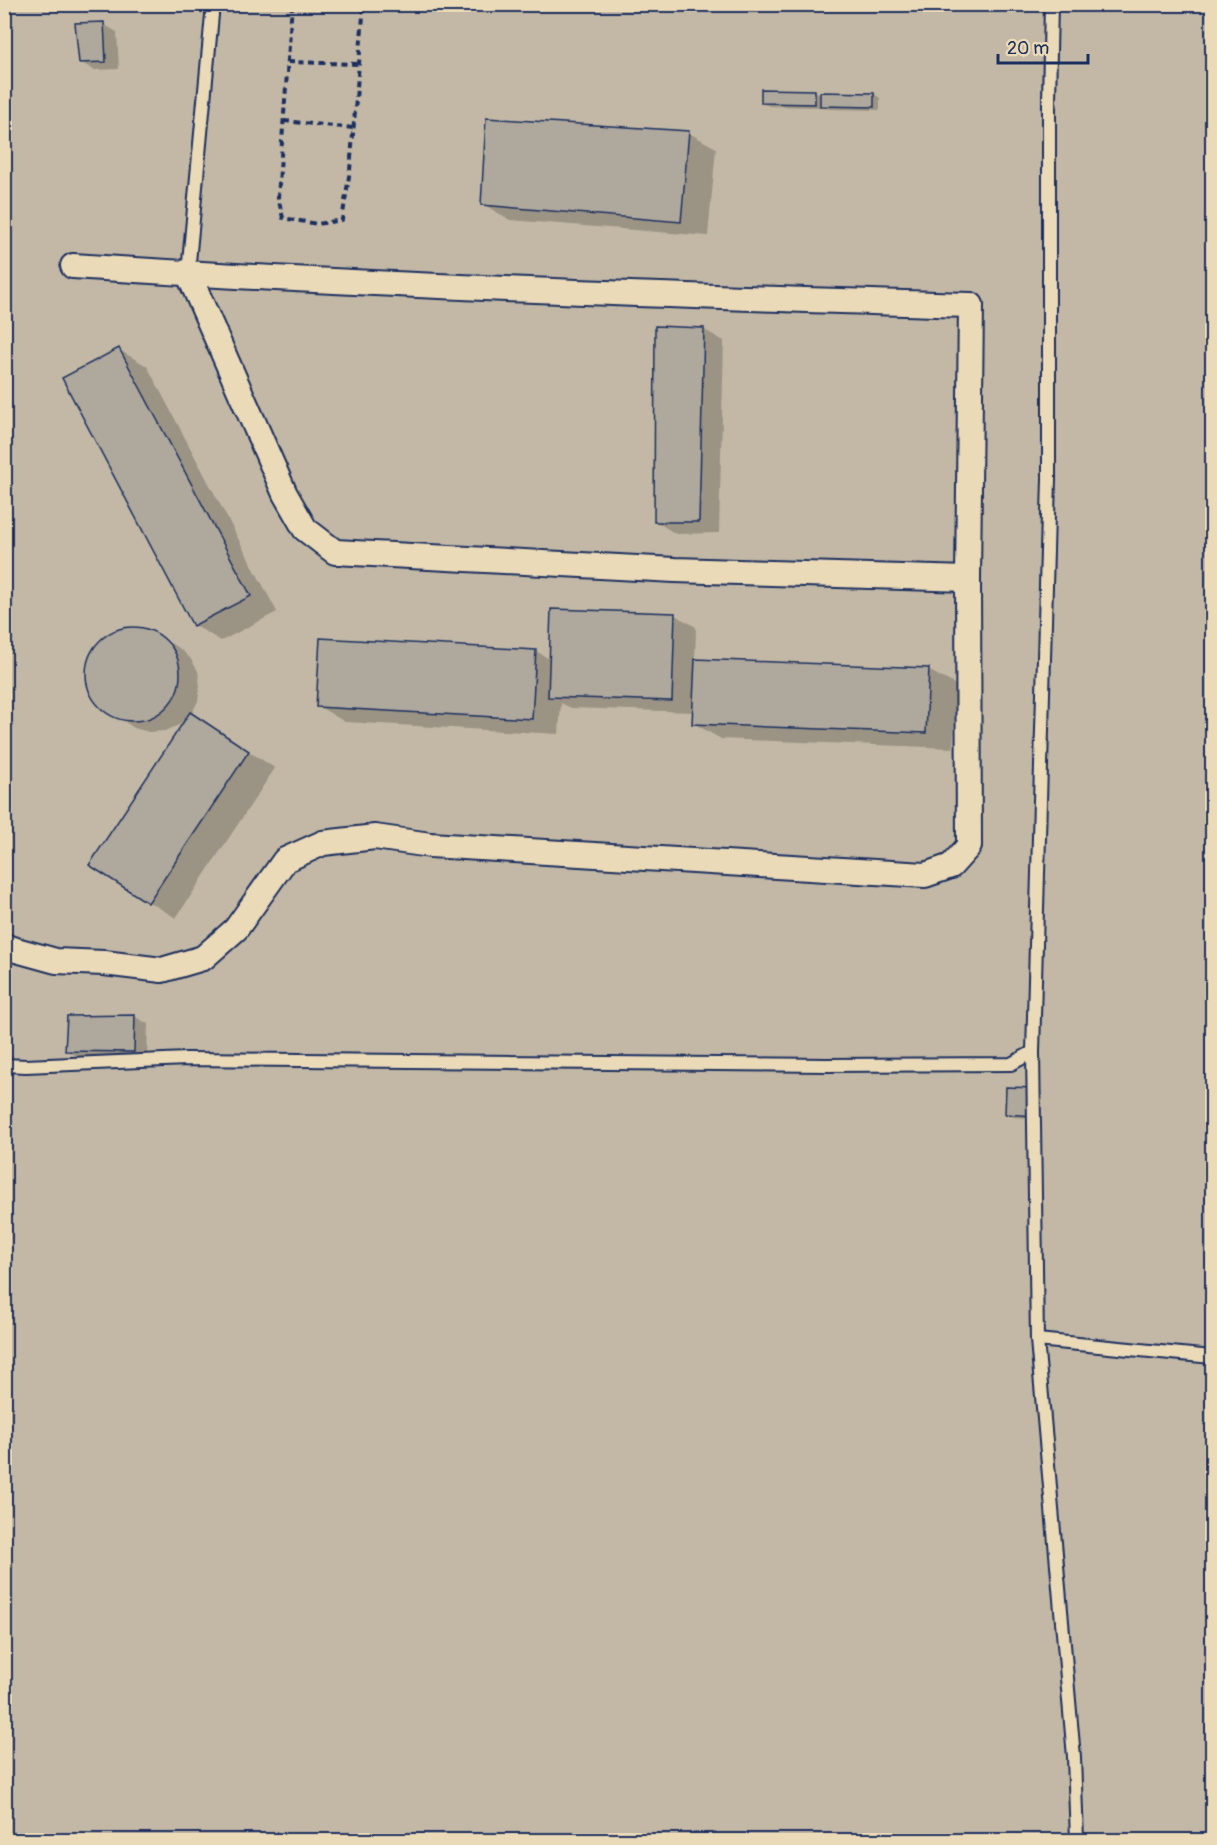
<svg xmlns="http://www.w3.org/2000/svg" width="1217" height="1845" viewBox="0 0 1217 1845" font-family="Pangolin,sans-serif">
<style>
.green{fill:#c2b8a5;stroke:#6e7482;stroke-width:1.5}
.shadow{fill:#0003}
.building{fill:#aea89d;stroke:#1b2f5e;stroke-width:1.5}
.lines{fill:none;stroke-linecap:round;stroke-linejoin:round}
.lane-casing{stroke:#1b2f5e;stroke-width:16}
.street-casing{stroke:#1b2f5e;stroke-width:28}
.path{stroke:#1b2f5e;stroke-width:4;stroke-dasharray:6 4.5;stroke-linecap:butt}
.lane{stroke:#ebdab7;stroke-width:12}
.street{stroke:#ebdab7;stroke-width:24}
</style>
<rect width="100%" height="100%" fill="#ded0b2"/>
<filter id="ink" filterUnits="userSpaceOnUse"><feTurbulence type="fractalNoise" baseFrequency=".0167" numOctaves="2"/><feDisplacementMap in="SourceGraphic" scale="12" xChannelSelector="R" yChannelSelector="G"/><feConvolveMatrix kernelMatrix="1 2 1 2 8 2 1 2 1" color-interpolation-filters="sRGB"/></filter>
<g filter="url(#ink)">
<rect class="green" x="5" y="5" width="1207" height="1835"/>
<g class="shadow">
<path d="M103,24l14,8 2,37 -25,1 -14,-8z"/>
<path d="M814,91l8,4 52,-1 6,4v12l-52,-1 -7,-5v3l-52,-1 -7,-3z"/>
<path d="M689,133l27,15 -8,88 -198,-16 -27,-16z"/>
<path d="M703,329l21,12 -5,192 -43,1 -21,-13z"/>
<path d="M119,350l28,16 130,246 -56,29 -27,-16z"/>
<path d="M553,610l122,5 21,12 -1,33 233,10 28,15 -3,63 -232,-9 -28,-16 1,-11 -123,-4 -10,-5 -2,31 -214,-12 -27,-16 218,-55 15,9z"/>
<path d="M129,629l15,1 13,6 22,12 11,10 8,13 2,15 -2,15 -7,14 84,53 -99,150 -27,-16 36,-182 -6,5 -14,6 -16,1 -15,-4 -34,-23 -9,-12 -3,-14 1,-14 5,-14 9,-11 12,-8z"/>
<path d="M134,1016l14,8 -1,35 -67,-1 -14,-8z"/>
<path d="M1033,1089l7,4 1,26 -28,-2 -6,-4z"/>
</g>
<g class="building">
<path d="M104,22l2,40 -27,1 -4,-40z"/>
<path d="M761,89l54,1v14l-54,-1z"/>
<path d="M820,92l54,1v14l-54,-1z"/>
<path d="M486,118l203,13 -8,91 -200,-17z"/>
<path d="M655,326l49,2 -5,194h-45z"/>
<path d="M119,348l132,248 -58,30 -131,-248z"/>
<path d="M551,609l124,4 -3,88 -124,-4z"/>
<circle cx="133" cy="674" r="47"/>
<path d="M320,638l216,12 -4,69 -216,-12z"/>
<path d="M695,659l234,9 -3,65 -234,-9z"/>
<path d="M190,712l59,39 -101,152 -59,-38z"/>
<path d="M135,1015l-1,37 -69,-1 2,-35z"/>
<path d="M1006,1087l28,1v28l-29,-2z"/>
</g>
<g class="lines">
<defs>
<g id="lane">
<path d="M1051,4l-2,96v379l-16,573 4,288 37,417 3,83"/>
<path d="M188,273l25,-269"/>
<path d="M4,1065l22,1 161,-7 639,6 185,-1 22,-12"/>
<path d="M1037,1340l175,17"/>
</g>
<g id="street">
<path d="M188,273l97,221 20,35 30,23 340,18 293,9"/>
<path d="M4,945l5,3 47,13 48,2 58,7 41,-12 33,-29 49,-69 38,-17 52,-6 55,8 495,30 26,-9 18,-20 -1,-267 3,-274c-300,-9 -599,-19 -898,-39"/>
</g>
</defs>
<use href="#lane" class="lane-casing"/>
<use href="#street" class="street-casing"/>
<g class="path">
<path d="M292,4l-14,193 5,21 34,6 25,-4 8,-50 14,-166"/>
<path d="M288,62l71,2"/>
<path d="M284,121l69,7"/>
</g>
<use href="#lane" class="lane"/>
<use href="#street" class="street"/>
</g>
</g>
<rect width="1217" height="1845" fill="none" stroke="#ebdab7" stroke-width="24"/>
<rect x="12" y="12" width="1193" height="1821" fill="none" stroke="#1b2f5e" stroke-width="2" filter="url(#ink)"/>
<path d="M998 54v9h90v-9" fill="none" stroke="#1b2f5e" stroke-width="3"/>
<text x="1007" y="54" font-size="18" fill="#1b2f5e" stroke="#ebdab7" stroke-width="4.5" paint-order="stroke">20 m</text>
</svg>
